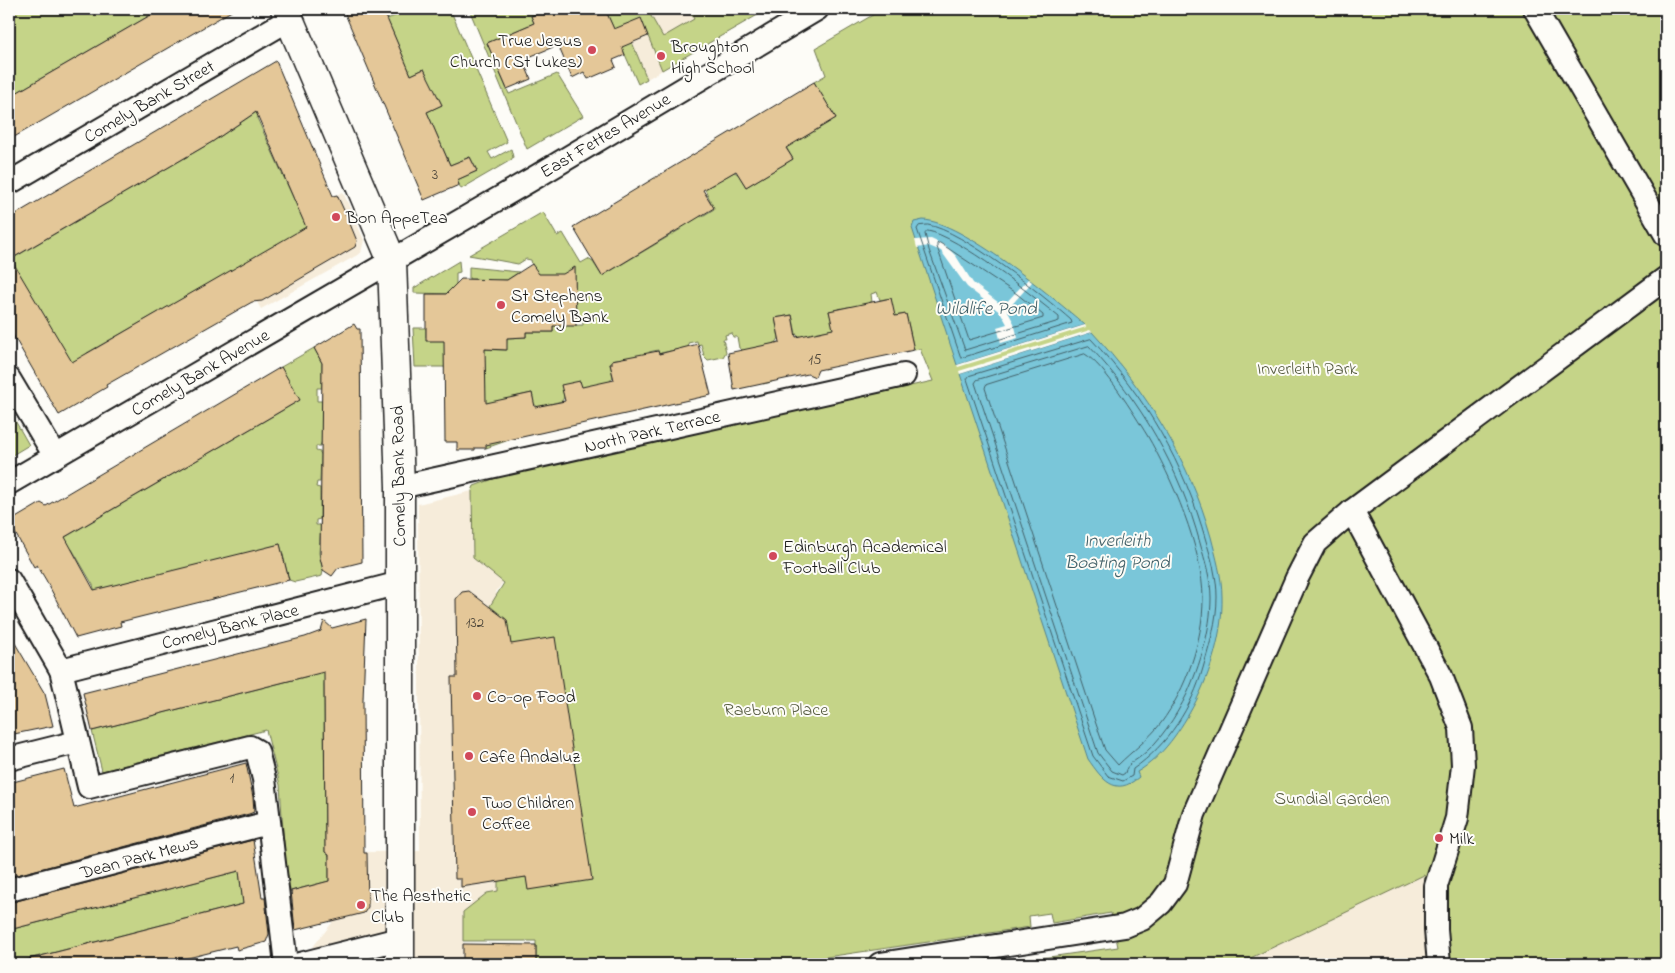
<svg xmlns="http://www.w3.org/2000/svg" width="1675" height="973" viewBox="0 0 1675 973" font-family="'Indie Flower',sans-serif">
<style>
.built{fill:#f6ecda}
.green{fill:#c5d488;stroke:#707852}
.water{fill:#7ac6d9;stroke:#54828d}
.pier{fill:#fdfcf7}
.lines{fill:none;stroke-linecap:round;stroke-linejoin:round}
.shore{stroke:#426068;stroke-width:1}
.building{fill:#e4c798;stroke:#1c1c1c;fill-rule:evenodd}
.minor-casing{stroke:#1c1c1c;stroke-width:26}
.major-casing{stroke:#1c1c1c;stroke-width:31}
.minor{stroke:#fdfcf7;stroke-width:22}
.major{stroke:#fdfcf7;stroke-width:28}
.poi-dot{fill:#d1495b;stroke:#fdfcf7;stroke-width:2}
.labels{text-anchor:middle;stroke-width:4;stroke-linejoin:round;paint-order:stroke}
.number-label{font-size:15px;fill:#4e473b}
.poi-label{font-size:18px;fill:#1c1c1c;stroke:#fdfcf7;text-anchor:start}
.street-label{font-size:18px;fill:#1c1c1c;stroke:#fdfcf7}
.park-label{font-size:18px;fill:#575c42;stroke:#fdfcf7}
.water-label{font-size:19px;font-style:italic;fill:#426068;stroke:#fdfcf7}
</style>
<rect width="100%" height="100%" fill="#fdfcf7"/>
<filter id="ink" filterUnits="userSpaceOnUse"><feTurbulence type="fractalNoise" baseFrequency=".02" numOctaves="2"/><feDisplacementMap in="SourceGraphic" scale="10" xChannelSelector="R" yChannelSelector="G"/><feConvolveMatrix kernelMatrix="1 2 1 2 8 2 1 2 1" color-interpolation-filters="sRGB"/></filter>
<g filter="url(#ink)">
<g class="built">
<path d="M618,9h150l-121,70z"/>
<path d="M343,192l21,48 -3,13 -100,56 -25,-42 71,-40 -8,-17z"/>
<path d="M472,491l1,67 30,24 -7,10 11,28 39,254 -47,17 -36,21v31l73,2v19h-237l33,-41 -9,-40 6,-27 -3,-3 94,-2 -2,-347z"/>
<path d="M1425,875l6,89h-193l162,-78z"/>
</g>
<g class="green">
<path d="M9,9h152l-152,88z"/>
<path d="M401,9h49l57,133 -19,10 4,7 19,-10 2,8 -2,3 -50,29 -4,-9 20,-9 -7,-14 -20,8 -23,-53 15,-7 -3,-6 -14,6 1,-32 -2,-4 -13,6 -24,-56 16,-6z"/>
<path d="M469,9h68l2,4 -8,3 3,7 -47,20 22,51 48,-20 26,42 -56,33z"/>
<path d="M605,9h42l16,28 31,-18 -5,-10h79l-106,61 -21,-51 -16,6 22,54 -9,5z"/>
<path d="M883,9h783v955h-235l-7,-89 -186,89h-237l117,-17 -7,-34 -59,10 -2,-10 -21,3 1,11 -251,37h-243v-23h-73v-29l24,-19 11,-2v-10l48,-7 -39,-254 -17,-14 14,-23 -31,-25 -1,-67 2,-5 30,-11 429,-94 -13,-32 -6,1 -8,-36 -12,2 -3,-18 -11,2 -3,-8 -6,2 1,8h-2l2,12 -24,-7 -19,4 5,18 -14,3 8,36 -4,1 -2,-12 -26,-23 -4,-19 -17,3 4,20 -3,5 -12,3 8,36 -9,2 -8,-34 -10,2 -6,-4 -2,-11h-4l-1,-4 -7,2 1,4h-3l3,13 -3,5 -15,3 -4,-4 -3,-12 -3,1 -1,-4 -9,2 1,4 -28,6 -2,1 -1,-4 -9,2 1,4 -34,3 -4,1v4h-2l3,13 -3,4v36l-48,-31 2,11 -2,4 -24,6 -4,-3 -2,-11 -18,4 -5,43 -23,8 -42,-81h-29l-2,-39h13v9l4,4 8,-4 35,12 33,1 1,-12 19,-1v-5h27v-6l30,-1v-8h-7l-42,-43 -3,-14 -5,-1 -8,5 -49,-9 74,-43 14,24 6,-3 18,30 7,-4 5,3 9,14 79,-47 -8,-15 22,-7 6,10 13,-8 -9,-20 9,-5 -6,-10 8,-5 6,10 12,-7 4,2 8,13 47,-28 -7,-12 14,-18 5,8 31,-19 -22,-36 12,-7 -10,-27z"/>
<path d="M258,111l2,5 -3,2 50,110 -220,125 -11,14h-3l-64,-108 6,-2 197,-115z"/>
<path d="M459,261l1,11 -4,1v21l-42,-1v-5z"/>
<path d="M469,267l50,5 -12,8 -30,1v-2h-8z"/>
<path d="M314,348l8,15v25h-5v13h5v40l-2,5h-4v5l4,1 1,3 -1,27h-3l-1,5 4,1v31l-4,1v5h5l-2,28 4,18 -1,5 -27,6 -6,-2 -9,-36 -183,54 -4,-13 -21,-36 -5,-1 -5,-9 233,-136 -14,-36z"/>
<path d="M9,410l20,35 -20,12z"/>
<path d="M327,667l-3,17 1,168 4,4v25l-42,11 -7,-107 -14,-55 -164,41 -10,-40 220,-56z"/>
<path d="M239,871l4,33 -234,60v-34z"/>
</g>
<g class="water">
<path d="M923,220c38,1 131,78 162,105l-128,40 -45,-137 2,-6z"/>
<path d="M1092,332c54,59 97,127 119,205 5,20 11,39 11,60 1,35 -11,75 -27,106 -14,26 -32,54 -58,69l2,5c-24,21 -37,2 -51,-18l-128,-385z"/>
</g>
<g class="pier">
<path d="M931,239l15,7 10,10 17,27 30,23 25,-27 4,3 -25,28 7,13 4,15 -17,5 -4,-16 10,-3 -6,-11 -34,-26 -26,-36 -12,-5 -12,2 -2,-8z"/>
<path d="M1085,325l1,2 -128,40 -1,-2z"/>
<path d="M1090,330l2,2 -132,42 -1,-3z"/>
</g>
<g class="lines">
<g class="shore">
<path d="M928,225c34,5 116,71 143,95l1,3 -111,35 -44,-129 2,-3z"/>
<path d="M928,231c30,5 105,65 131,86v4l-94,29 -36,-100 -4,-16z"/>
<path d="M940,243l77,51 26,21v3l-74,22 -32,-93v-3z"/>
<path d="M1091,339c54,57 94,126 115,202 6,19 11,37 11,56 0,24 -7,47 -14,71 -11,39 -35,77 -70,101l-1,7 -9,5 -15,-5 -15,-20 -126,-377 2,-3z"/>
<path d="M1089,346c52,55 91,123 111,197 5,18 11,36 11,55 0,32 -11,67 -24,96 -11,22 -27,48 -47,63 -8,6 -13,7 -15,16l-3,2 -10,-4 -14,-18 -123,-370 2,-3z"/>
<path d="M1085,354c20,12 49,60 62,81 25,43 56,114 56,164 0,42 -17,90 -42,124 -13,17 -29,28 -43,42l-13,-15 -9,-26 -111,-336 1,-3z"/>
</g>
</g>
<g class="building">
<path d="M161,9h74l-226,131v-43z"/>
<path d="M343,9h40l28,66 13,-6 18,36 -15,7 23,53 20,-8 7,14 -20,9 2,5 -35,15z"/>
<path d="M537,9h68l9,20 27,-11 7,18 -26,11 3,8 -12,5 3,7 -28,12 -4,-7 -12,6 -14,-33 -29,12 2,5 -6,3 6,14 -24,10 -20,-46 47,-20 -3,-7 8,-3z"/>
<path d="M276,61l57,135 4,-1 11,24 9,22 -2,6 -93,54 -10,1 -146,83 1,2 -48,28 -50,-87v-110zM256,112l50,115 -234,135 -61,-103 201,-117z"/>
<path d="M814,82l22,36 -50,30 7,11 -47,28 -10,-16 -33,19 11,18 -112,68 -29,-49z"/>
<path d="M532,264l7,10h24l12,-7 1,59h-23v6h-27v5l-19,1v12l-22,-1 1,54 46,-10 3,14 30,-6 -4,-16 19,-4 2,6 32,-7 -4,-16h2v-4l46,-9 1,3 39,-10 13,51 -225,50v3h-11v2h-18v-8h-12l-1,-101h-18v-47h20l15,-15 46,1z"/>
<path d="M891,298l4,18 11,-2 8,36 -96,20 -3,7 -7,-3 -74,16 -6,-37 52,-11 -5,-24 17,-3 4,22 37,-8 -4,-18z"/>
<path d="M354,324l3,5h3l2,233 -24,6 -6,8 -9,-6 -3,-12 2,-195 -8,-15z"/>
<path d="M281,367l19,33 -235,137 29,53 186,-46 9,36 -169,42 1,4 -45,12 -30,-58 -9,-15 -3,2 -25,-45 32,-19 5,3z"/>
<path d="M469,591l38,29 4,24 44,-7 37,243 -64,10 -2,-13 -65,10v-8h-6l-4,-202h6l-1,-78 6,-7z"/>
<path d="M366,619l-3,81 1,153h3l1,54 -4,6 -69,17 -4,-39 38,-10v-26l-4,-3 -1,-180 -232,59 -9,-38 222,-56 16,-6 3,-10 8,7z"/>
<path d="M9,633l36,61 8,32 -39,8 -5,-20z"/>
<path d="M246,763l7,34 1,15 -5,2 -240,63v-94l55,-14 10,39z"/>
<path d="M253,840l9,58h3l4,36 -3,8 -29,8 -1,-4 -72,18h-135v-5l214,-55 -4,-33 -230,59v-27z"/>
<path d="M463,944l73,1v19h-73z"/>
</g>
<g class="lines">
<defs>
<g id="minor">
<path d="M1535,9l131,226"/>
<path d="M9,183l281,-164"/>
<path d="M9,379l46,77"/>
<path d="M9,483l525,-305 283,-169"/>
<path d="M400,487l504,-112"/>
<path d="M1352,511l89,165 20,52 2,37 -6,53 -21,68v44l3,34"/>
<path d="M9,580l52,90 28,117 161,-40 7,4 7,28 22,185"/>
<path d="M61,670l339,-87"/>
<path d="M9,759l68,-17"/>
<path d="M9,890l259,-67"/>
<path d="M300,964l99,-25"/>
<path d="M880,964l245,-38 17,-7 19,-16 14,-19 19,-70 103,-236 18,-35 37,-32 314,-233"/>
</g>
<path id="major" d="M285,9l107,252 8,226v477"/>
</defs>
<use href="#minor" class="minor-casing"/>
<use href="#major" class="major-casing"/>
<use href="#minor" class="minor"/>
<use href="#major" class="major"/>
</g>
</g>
<g class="poi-dot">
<circle cx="592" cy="50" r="5"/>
<circle cx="661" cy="56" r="5"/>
<circle cx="336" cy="217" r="5"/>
<circle cx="501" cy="305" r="5"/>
<circle cx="773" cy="556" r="5"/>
<circle cx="477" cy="696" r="5"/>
<circle cx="469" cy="756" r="5"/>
<circle cx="472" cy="812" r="5"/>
<circle cx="1439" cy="838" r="5"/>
<circle cx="361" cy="905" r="5"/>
</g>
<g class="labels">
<g class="number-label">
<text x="435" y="179">3</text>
<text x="815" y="364">15</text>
<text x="475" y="627">132</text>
<text x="232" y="782">1</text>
</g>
<g class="poi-label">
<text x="582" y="46" text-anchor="end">True Jesus<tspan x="582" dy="21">Church (St Lukes)</tspan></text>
<text x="671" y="52">Broughton<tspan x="671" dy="21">High School</tspan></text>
<text x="346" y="223">Bon AppeTea</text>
<text x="511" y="301">St Stephens<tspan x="511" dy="21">Comely Bank</tspan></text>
<text x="783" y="552">Edinburgh Academical<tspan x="783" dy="21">Football Club</tspan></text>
<text x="487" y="702">Co-op Food</text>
<text x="479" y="762">Cafe Andaluz</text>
<text x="482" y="808">Two Children<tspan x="482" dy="21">Coffee</tspan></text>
<text x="1449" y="844">Milk</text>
<text x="371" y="901">The Aesthetic<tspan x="371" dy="21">Club</tspan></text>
</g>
<g class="street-label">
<text transform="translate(149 101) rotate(-30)" y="6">Comely Bank Street</text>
<text transform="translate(605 135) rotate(-31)" y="6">East Fettes Avenue</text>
<text transform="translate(200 372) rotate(-30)" y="6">Comely Bank Avenue</text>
<text transform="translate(652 431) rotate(-13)" y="6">North Park Terrace</text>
<text transform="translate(398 476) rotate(-91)" y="6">Comely Bank Road</text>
<text transform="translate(230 626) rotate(-14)" y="6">Comely Bank Place</text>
<text transform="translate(139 857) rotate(-15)" y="6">Dean Park Mews</text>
</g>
<g class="park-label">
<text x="1307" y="374">Inverleith Park</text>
<text x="776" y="715">Raeburn Place</text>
<text x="1332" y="804">Sundial Garden</text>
</g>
<g class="water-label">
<text x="986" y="314">Wildlife Pond</text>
<text x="1117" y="546">Inverleith<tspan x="1117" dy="22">Boating Pond</tspan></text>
</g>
</g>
<rect width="1675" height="973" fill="none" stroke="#fdfcf7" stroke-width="30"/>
<rect x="15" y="15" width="1645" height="943" fill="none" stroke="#1c1c1c" stroke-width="2" filter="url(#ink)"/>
</svg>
